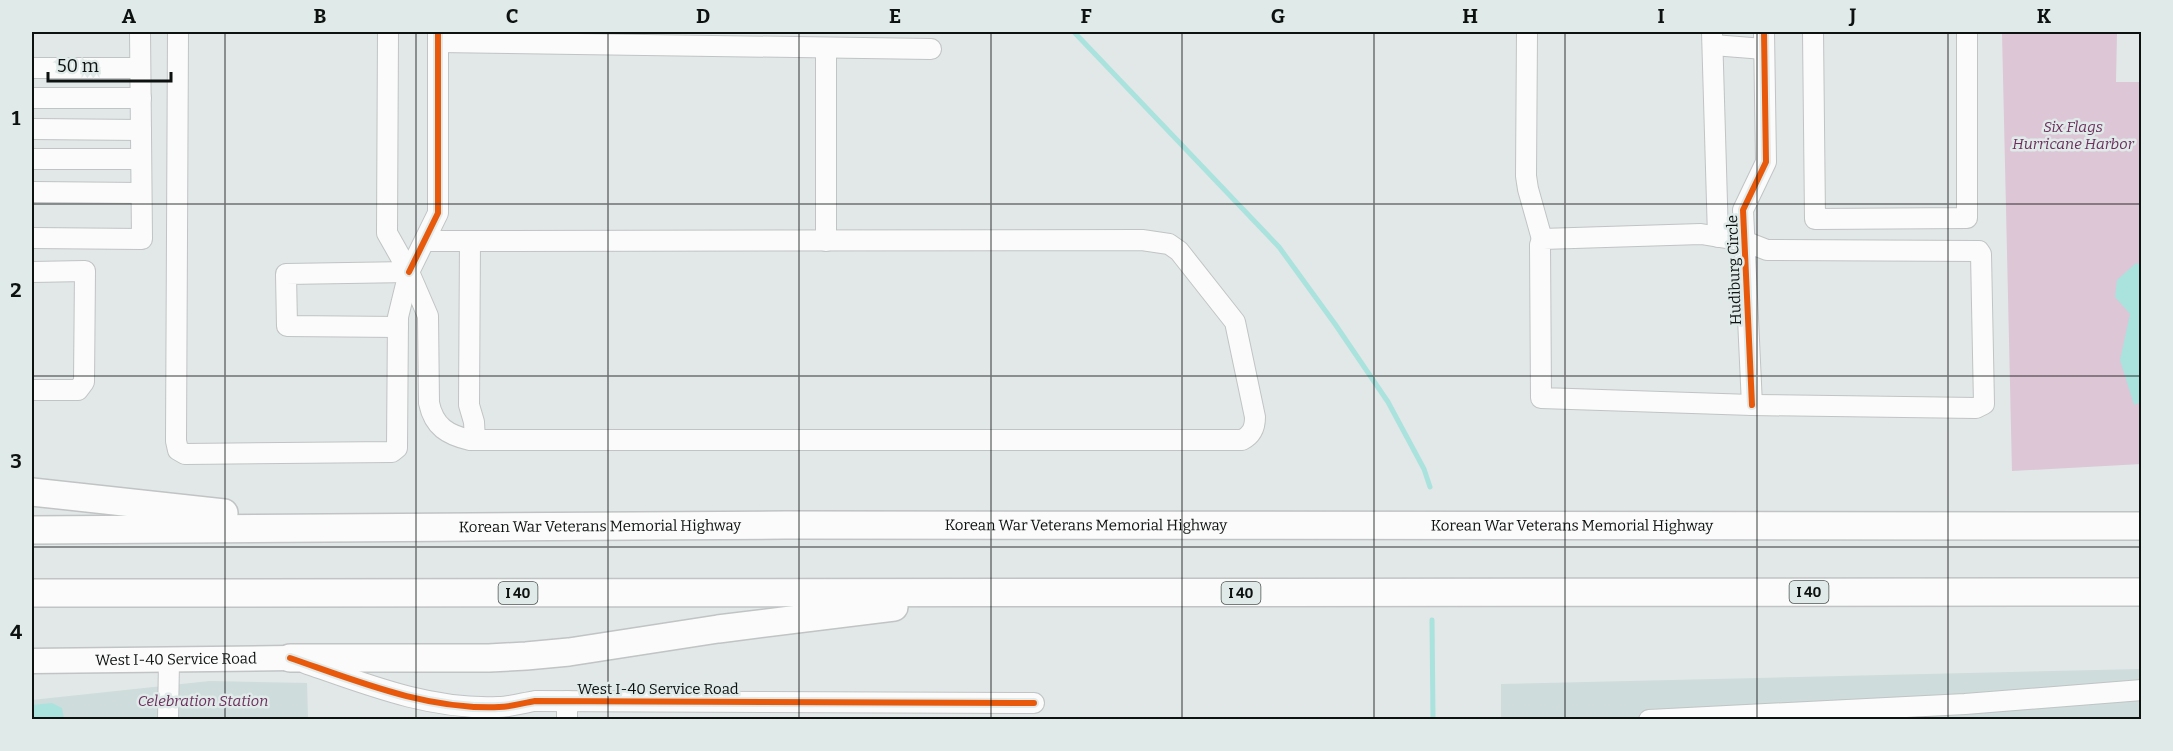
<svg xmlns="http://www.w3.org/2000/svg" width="2173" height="751" viewBox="0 0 2173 751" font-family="Bitter,serif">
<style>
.built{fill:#cedcdb}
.green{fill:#ddc6d6}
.water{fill:#aae2de}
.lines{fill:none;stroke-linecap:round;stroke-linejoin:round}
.stream{stroke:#aae2de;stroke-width:5}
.minor-casing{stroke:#c0c4c4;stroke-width:22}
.major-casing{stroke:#c0c4c4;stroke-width:27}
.highway-casing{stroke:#c0c4c4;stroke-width:30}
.minor{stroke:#fbfbfb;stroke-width:20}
.major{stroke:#fbfbfb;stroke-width:24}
.highway{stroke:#fbfbfb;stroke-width:27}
.cycleway-casing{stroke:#dfeae9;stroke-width:10}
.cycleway{stroke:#e8590c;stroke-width:6}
.grid{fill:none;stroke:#0d1110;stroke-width:1.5;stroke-opacity:0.55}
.labels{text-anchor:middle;stroke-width:5;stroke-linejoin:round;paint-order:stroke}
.shield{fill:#dfeae9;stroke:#4c5251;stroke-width:1.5}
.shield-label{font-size:14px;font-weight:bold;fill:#0d1110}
.park-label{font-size:15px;font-style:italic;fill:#6e2f5d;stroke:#dfeae9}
.street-label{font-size:15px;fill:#0d1110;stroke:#dfeae9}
.neatline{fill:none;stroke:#0d1110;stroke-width:2}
.grid-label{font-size:20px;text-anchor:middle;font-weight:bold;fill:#0d1110}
</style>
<rect width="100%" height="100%" fill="#e2e7e7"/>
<g class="built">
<path d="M2141,669v50h-640v-35z"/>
<path d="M210,681l97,2 1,36h-276v-19z"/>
</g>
<path class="green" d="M2002,32h115l-1,50h25v382l-129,7z"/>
<g class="water">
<path d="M2136,263l6,2v137l-8,3 -14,-45 10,-46 -15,-17 2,-17z"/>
<path d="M52,703l10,5 2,11h-32v-14z"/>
</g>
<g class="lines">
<g class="stream">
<path d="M1074,32l205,215 56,77 53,78 36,67 6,18"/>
<path d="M1432,620l1,100"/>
</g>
<defs>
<g id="minor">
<path d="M178,32l-2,409 2,9 7,4 207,-2 5,-4 1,-131 11,-45 29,-59v-181"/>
<path d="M388,32l-1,201 22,39 19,44 1,87c5,24 19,32 41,37h772c10,-5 13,-12 13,-23l-20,-95 -56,-71 -10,-7 -27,-4 -716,1"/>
<path d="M1527,32l-1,144 2,13 14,50"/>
<path d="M1712,32l6,205"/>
<path d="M1813,32l2,187 152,-1v-186"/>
<path d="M438,42l493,7"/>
<path d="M1713,45l51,4"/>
<path d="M32,68h108"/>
<path d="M32,98h109"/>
<path d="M32,129l109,1"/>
<path d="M32,159h109"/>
<path d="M32,192l109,1"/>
<path d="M1701,234l43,7 23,9 212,1 2,3 3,150 -8,4 -224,-3 -211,-7 -1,-153 2,-6z"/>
<path d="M32,238l110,1 -2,-207"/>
<path d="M470,241l-1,164 5,17 1,18"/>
<path d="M826,241v-193"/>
<path d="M32,272l53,-1 -1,111 -6,8h-46"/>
<path d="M398,327l-111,-1 -1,-52 123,-2"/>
<path d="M1752,405l-9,-195 23,-48 -2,-130"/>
<path d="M305,663c63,22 126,47 193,44 12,0 25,-4 37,-6l499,2"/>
<path d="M567,701v19"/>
<path d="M168,720l1,-60"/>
<path d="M1649,720l316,-16 177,-14"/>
</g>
<g id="major">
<path id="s1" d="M32,661l258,-3"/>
</g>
<g id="highway">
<path d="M32,492l192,21"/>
<path id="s2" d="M32,530l753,-5 1357,1"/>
<path d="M32,593l2110,-1"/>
<path d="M290,658h199l37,-2 43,-4 149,-23 176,-22"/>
</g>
</defs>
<use href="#minor" class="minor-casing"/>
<use href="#major" class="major-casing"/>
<use href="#highway" class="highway-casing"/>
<use href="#minor" class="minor"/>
<use href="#major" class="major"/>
<use href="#highway" class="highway"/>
<defs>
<g id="cycleway">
<path d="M409,272l29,-59v-181"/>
<path d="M1752,405l-9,-195 23,-48 -2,-130"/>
<path d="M290,658c67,23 136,52 209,49 12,0 24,-4 36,-6l499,2"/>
</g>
</defs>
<use href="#cycleway" class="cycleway-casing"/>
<use href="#cycleway" class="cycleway"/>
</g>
<path class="grid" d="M225,32v688M416,32v688M608,32v688M799,32v688M991,32v688M1182,32v688M1374,32v688M1565,32v688M1757,32v688M1948,32v688M32,204h2110M32,376h2110M32,547h2110"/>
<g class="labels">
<g class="shield">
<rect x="1789.5" y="581" width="39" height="22" rx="4.5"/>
<rect x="498.5" y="582" width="39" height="22" rx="4.5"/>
<rect x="1221.5" y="582" width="39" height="22" rx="4.5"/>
</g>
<g class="shield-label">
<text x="1809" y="597">I 40</text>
<text x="518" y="598">I 40</text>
<text x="1241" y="598">I 40</text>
</g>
<g class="park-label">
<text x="2073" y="132">Six Flags<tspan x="2073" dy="17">Hurricane Harbor</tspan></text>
<text x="203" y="706">Celebration Station</text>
</g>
<g class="street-label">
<text transform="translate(1734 270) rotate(-92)" y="5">Hudiburg Circle</text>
<text dy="5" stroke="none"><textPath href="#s2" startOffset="568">Korean War Veterans Memorial Highway</textPath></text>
<text dy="5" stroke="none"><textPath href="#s2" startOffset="1054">Korean War Veterans Memorial Highway</textPath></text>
<text dy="5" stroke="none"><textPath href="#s2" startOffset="1540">Korean War Veterans Memorial Highway</textPath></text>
<text dy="5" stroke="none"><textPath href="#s1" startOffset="144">West I-40 Service Road</textPath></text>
<text x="658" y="694">West I-40 Service Road</text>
</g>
</g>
<rect width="2173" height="751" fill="none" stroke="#dfeae9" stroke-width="66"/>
<path d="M48 72v9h123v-9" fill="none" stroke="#0d1110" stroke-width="3"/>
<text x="57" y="72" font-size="18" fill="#0d1110" stroke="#dfeae9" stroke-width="4.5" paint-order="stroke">50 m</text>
<rect x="33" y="33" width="2107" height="685" class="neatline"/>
<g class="grid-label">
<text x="129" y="23">A</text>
<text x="320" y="23">B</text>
<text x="512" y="23">C</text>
<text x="703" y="23">D</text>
<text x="895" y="23">E</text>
<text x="1086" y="23">F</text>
<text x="1278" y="23">G</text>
<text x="1470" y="23">H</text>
<text x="1661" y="23">I</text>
<text x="1853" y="23">J</text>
<text x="2044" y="23">K</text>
<text x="16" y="125">1</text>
<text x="16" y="297">2</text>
<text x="16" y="468">3</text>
<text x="16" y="639">4</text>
</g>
</svg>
